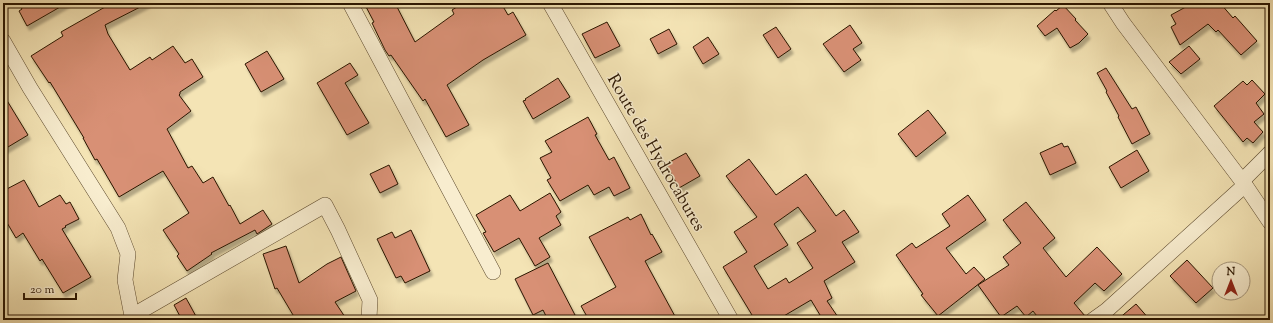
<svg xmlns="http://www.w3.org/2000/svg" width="1273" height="323" viewBox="0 0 1273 323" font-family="'Sorts Mill Goudy',serif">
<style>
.building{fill:#d89075;stroke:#2a1500;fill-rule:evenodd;filter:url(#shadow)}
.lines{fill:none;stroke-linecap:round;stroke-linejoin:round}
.minor-casing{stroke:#5c492d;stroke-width:16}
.minor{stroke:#f8edcf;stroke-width:15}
.labels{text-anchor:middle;stroke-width:3;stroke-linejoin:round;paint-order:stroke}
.street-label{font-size:17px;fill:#2a1500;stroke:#f8edcf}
</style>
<defs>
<filter id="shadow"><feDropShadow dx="2.5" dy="4.5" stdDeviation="1" flood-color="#0004"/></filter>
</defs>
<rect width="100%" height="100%" fill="#f4e4b5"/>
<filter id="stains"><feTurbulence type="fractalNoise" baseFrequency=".005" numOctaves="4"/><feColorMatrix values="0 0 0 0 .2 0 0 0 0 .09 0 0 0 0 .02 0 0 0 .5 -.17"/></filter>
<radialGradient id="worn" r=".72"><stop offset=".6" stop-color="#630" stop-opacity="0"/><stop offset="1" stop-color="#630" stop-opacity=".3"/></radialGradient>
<g class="building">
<path d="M19,3h48l-40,23 -8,-15 3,-2z"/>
<path d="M103,3h45l-43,22 3,9 22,36 20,-13 2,3 21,-14 12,17 7,-4 11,18 -23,15v2l-1,1 12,16 -24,18 21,39 4,-2 11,17 10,-6 16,29 1,-1 10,19 23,-14 9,14 -15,10 -2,-4 -44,23 1,1 -25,17 -10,-15 2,-2 -16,-24 26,-17 -26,-42 -44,26 -22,-38 -2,1 -12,-22h1l-34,-56 -1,1 -18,-27 32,-20 -2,-4 44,-25z"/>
<path d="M364,3h31l20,39 39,-28 -2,-4 11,-7h38l7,12 5,-3 13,23 -43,25 -36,25 22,40 -23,12 -21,-38 -2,2 -32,-46 -2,1 -4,-6 -13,-27 2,-1z"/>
<path d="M1193,3h27l13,15 2,-2 22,25 -16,14 -23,-25 -2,2 -8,-8 -28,21 -9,-18 5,-3 -5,-9z"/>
<path d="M1063,5l13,14 -1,1 13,14 -9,9 -9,5 -13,-20 -12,8 -8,-10 18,-16 1,1z"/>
<path d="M607,22l13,24 -25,12 -13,-24z"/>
<path d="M850,25l12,18 -9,6 8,11 -17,12 -21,-28z"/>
<path d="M776,27l15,22 -13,9 -15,-23z"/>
<path d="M669,29l8,15 -19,10 -8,-15z"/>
<path d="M708,37l11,17 -16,10 -10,-17z"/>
<path d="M1189,46l11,13 -19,15 -12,-12z"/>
<path d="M267,51l17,28 -23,13 -16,-28z"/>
<path d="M350,63l8,12 -13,8 24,40 -22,12 -30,-52z"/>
<path d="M1106,68l26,41 4,-2 14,27 -18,10 -14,-27 1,-1 -13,-24 1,-1 -10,-18z"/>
<path d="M558,78l12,19 -37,22 -10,-18 3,-1 -1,-1z"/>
<path d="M1252,80l13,14 -9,9 8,11 -10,8 9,10 -10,11 -6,-5 -4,4 -29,-36 29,-25 4,4z"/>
<path d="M3,94l25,41 -25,15z"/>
<path d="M928,110l18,23 -30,24 -18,-23z"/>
<path d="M588,117l9,17 -2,1 14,25 5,-3 16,31 -16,8 -5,-9 -15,8 -6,-10 -28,16 -13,-21 4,-2 -11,-20 12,-6 -7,-11z"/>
<path d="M1062,143l2,4 4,-1 8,17 -26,12 -10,-22z"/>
<path d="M1137,150l12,21 -28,17 -12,-21z"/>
<path d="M686,153l14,23 -21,12 -13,-24z"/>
<path d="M749,159l27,36 30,-21 30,42 8,-6 15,22 -17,10 13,20 -31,19 8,17 -5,3 13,19h-17l-12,-20 -34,20h-22l-32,-53 24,-15 -13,-20 23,-15 -31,-41zM798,207l18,24 -19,12 16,25 -24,15 -3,-5 -18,11 -14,-23 34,-21 -14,-21z"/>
<path d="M389,165l9,19 -18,9 -10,-19z"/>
<path d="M24,180l15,27 21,-12 6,9 4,-2 9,17 -14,7 1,1 -4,2 29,48 -28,16 -21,-34 -2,2 -17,-28 -7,5 -13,-22v-25z"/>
<path d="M550,193l11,19 -5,4 5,9 -22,13 11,19 -15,9 -16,-28 -25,14 -11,-19 3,-1 -10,-17 34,-20 10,16z"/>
<path d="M968,195l18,25 -40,28 20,26 8,-7 11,12 -47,37 -17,-21 2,-1 -27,-39 16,-12 4,5 34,-22 -8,-12z"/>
<path d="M1026,202l29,36 -12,10 23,29 31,-30 25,27 -18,17 -9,-8 -21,20 11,13 -1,4h-44l-7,-9 -7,6 -9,-11 -16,11 -23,-32 31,-20 -6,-8 18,-14 -18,-23z"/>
<path d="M641,214l10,21 1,-1 10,18 -17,9 32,59h-88l-8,-14 35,-19 -27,-50 39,-20 2,3z"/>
<path d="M411,230l19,41 -25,12 -4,-7 -5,2 -19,-39 15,-7 3,6z"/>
<path d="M286,246l13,37 28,-19 14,-7 15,34 -21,11 12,18h-51l-19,-32 -2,1 -12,-35z"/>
<path d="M1187,260l26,28 -17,15 -26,-27z"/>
<path d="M548,263l27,52 -9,5h-18l-5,-10 -10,5 -18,-36z"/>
<path d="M186,298l12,22h-16l-8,-15z"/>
<path d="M1136,304l14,16h-33z"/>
</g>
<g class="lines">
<defs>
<g id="minor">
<path d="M350,3l143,269"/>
<path d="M550,3l181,317"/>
<path d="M1110,3l13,20 122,162 25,37"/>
<path d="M3,41l27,47 88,140 10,26 -3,26 7,36 2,4"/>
<path d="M1242,181l28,-28"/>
<path d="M132,316l193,-111 13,25 32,70 -1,18 1,2"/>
<path d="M1093,320l14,-10 138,-125"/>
</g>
</defs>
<use href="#minor" class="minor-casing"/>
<use href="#minor" class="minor"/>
</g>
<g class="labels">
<g class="street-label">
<text transform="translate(657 152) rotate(60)" y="6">Route des Hydrocabures</text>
</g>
</g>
<rect width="1273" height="323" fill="none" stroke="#f4e4b5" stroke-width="16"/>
<rect x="4" y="4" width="1265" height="315" fill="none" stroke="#2a1500" stroke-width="2"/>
<rect x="8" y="8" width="1257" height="307" fill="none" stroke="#2a1500"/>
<g transform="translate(1231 281)"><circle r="19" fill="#f8edcf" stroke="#a6977c"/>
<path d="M0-3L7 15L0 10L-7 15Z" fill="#8f2418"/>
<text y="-6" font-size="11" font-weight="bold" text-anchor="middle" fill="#2a1500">N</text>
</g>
<path d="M24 293v6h52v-6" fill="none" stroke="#2a1500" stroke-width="2"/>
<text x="30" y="293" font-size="12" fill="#2a1500" stroke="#f8edcf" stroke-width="3" paint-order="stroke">20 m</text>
<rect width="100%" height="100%" filter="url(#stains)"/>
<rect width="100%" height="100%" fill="url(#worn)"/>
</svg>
